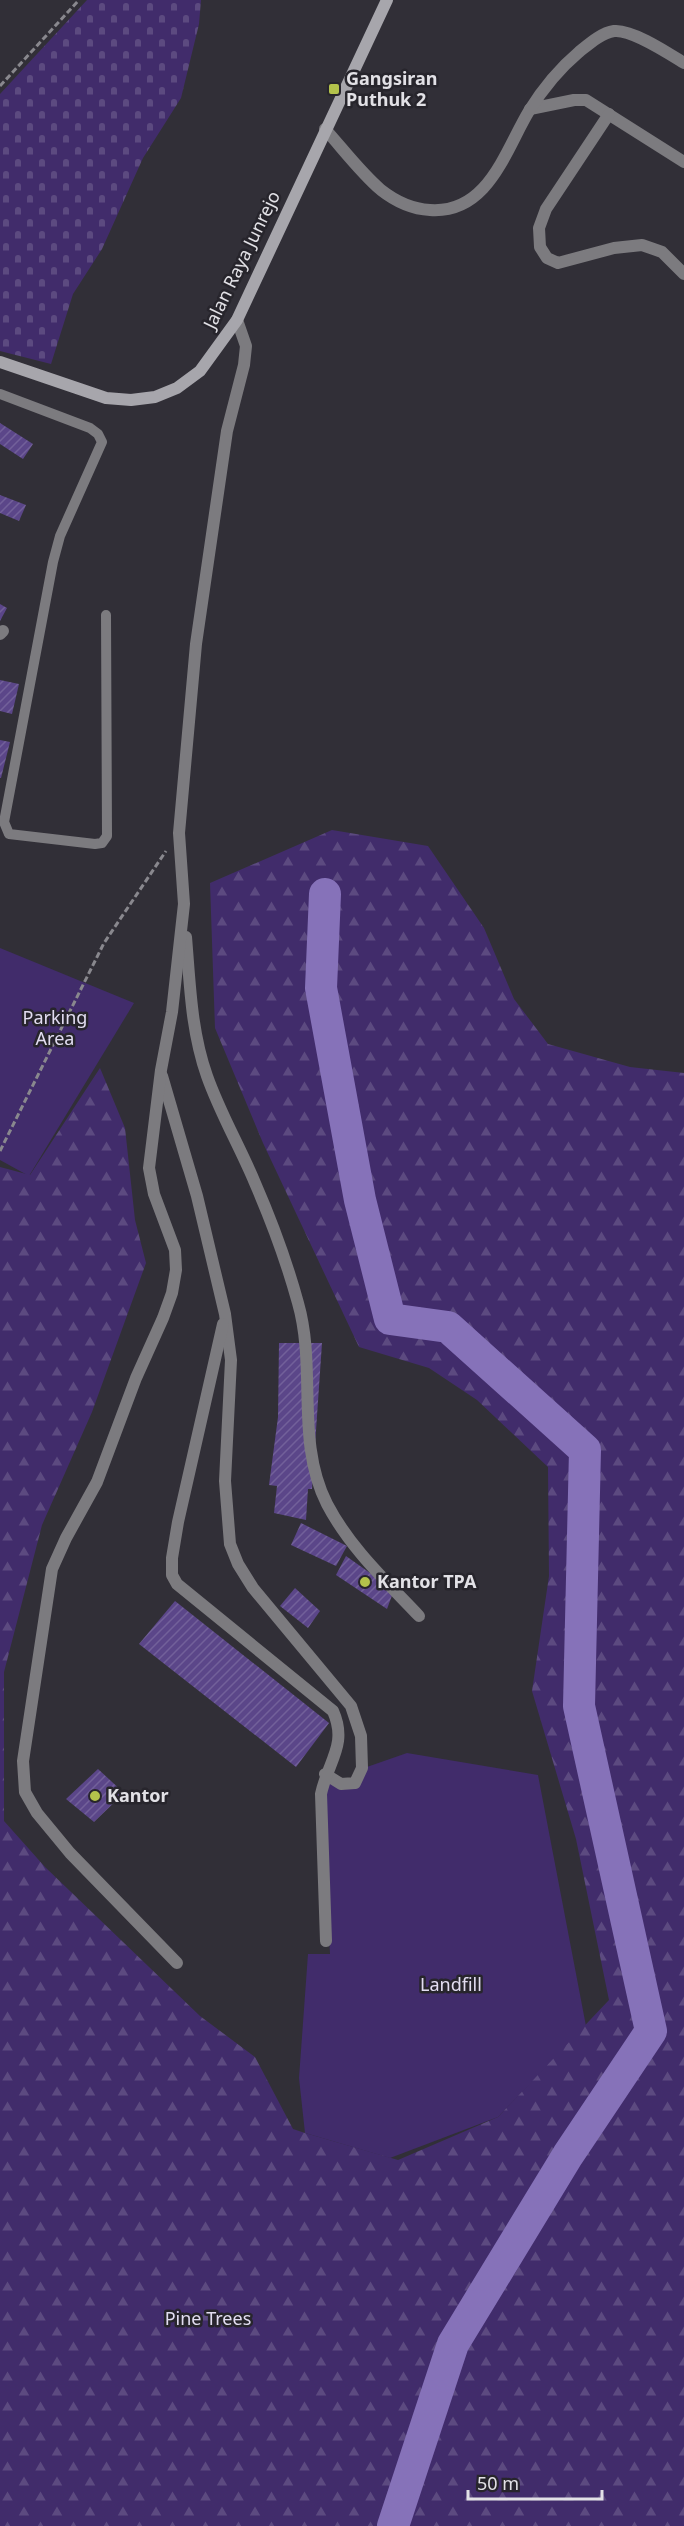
<svg xmlns="http://www.w3.org/2000/svg" width="684" height="2526" viewBox="0 0 684 2526" font-family="'Noto Sans',sans-serif">
<style>
.green{fill:#412c6b}
.forest{fill:url(#forest-firs)}
.cemetery{fill:url(#cemetery-stones)}
.lines{fill:none;stroke-linecap:round;stroke-linejoin:round}
.river{stroke:#8672b9;stroke-width:32}
.building{fill:url(#building-hatch)}
.path{stroke:#89888e;stroke-width:3;stroke-dasharray:6 3;stroke-linecap:butt}
.lane{stroke:#7c7b7f;stroke-width:10}
.street{stroke:#7c7b7f;stroke-width:12}
.secondary{stroke:#a7a6ac;stroke-width:12}
.poi-dot{fill:#b3c24b;stroke:#27252c;stroke-width:2}
.labels{text-anchor:middle;stroke-width:5;stroke-linejoin:round;paint-order:stroke}
.poi-label{font-size:18px;font-weight:bold;fill:#e2e1e6;stroke:#27252c;text-anchor:start}
.street-label{font-size:18px;fill:#e2e1e6;stroke:#27252c}
.park-label{font-size:18px;fill:#e2ddf1;stroke:#27252c}
</style>
<defs>
<pattern id="forest-firs" width="22" height="20" patternUnits="userSpaceOnUse" patternTransform="scale(1.5)"><rect width="22" height="20" fill="#412c6b"/><path d="M5 1l3.5 6h-7zM16 11l3.5 6h-7z" fill="#5c4a80"/></pattern>
<pattern id="cemetery-stones" width="16" height="16" patternUnits="userSpaceOnUse" patternTransform="scale(1.5)"><rect width="16" height="16" fill="#412c6b"/><path d="M2 7V4a2 2 0 0 1 4 0v3zM10 15v-3a2 2 0 0 1 4 0v3z" fill="#5c4a80"/></pattern>
<pattern id="building-hatch" width="6" height="6" patternUnits="userSpaceOnUse" patternTransform="scale(1.5)"><rect width="6" height="6" fill="#5b4689"/><path d="M-1 1l2-2M0 6l6-6M5 7l2-2" fill="none" stroke="#72609a"/></pattern>
</defs>
<rect width="100%" height="100%" fill="#312f37"/>
<g class="green">
<path d="M0,948l134,55 -105,173 -29,-16z"/>
<path d="M407,1753l131,22 48,251 -88,91 -108,41 -85,-25 -6,-55 9,-124h22l-8,-160 4,-18 14,10 24,-18z"/>
</g>
<path class="forest" d="M332,830l96,16 56,82 30,71 34,45 82,23 54,6v1453h-684v-1359l30,8 70,-107 25,60 10,92 11,43 -54,149 -50,113 -38,147v149l41,46 155,149 55,41 38,72 12,4 93,27 100,-43 111,-117 -33,-161 -44,-148 17,-115 -1,-109 -71,-67 -48,-32 -70,-21 -96,-204 -48,-115 -5,-145z"/>
<path class="cemetery" d="M87,0h114l-2,24 -18,74 -38,60 -41,91 -29,45 -22,70 -51,-13v-257z"/>
<g class="lines">
<path class="river" d="M325,894l-4,94 39,212 30,119 58,8 137,123 -6,256 72,325 -83,124 -115,189 -60,182"/>
</g>
<g class="building">
<path d="M0,423l33,21 -10,15 -23,-15z"/>
<path d="M0,495l26,10 -7,16 -19,-8z"/>
<path d="M0,604l7,4 -7,13z"/>
<path d="M0,680l19,4 -7,30 -12,-3z"/>
<path d="M0,740l10,2 -9,36h-1z"/>
<path d="M279,1343h43l-10,146h-4l-2,31 -32,-7 3,-27 -8,-1 9,-68z"/>
<path d="M301,1523l46,23 -11,20 -45,-21z"/>
<path d="M346,1556l48,34 -7,19 -51,-34z"/>
<path d="M295,1588l25,23 -12,17 -28,-22z"/>
<path d="M175,1601l154,122 -33,44 -157,-123z"/>
<path d="M98,1769l26,24 -30,29 -28,-23z"/>
</g>
<g class="lines">
<g class="path">
<path d="M0,86l79,-86"/>
<path d="M0,1151l104,-208 62,-92"/>
</g>
<path class="lane" d="M0,394l90,34 8,6 4,8 -42,94 -7,26 -49,260 5,12 86,10 7,-1 5,-7 -1,-221"/>
<g class="street">
<path d="M530,109l44,-9h12l98,62"/>
<path d="M609,114l-63,95 -7,19 1,19 7,11 11,5 56,-15 28,-3 20,7 22,22"/>
<path d="M325,129c18,20 36,44 56,61 14,11 31,19 49,20 58,4 75,-59 99,-99 13,-21 31,-43 50,-59 10,-8 22,-19 35,-21 18,-2 54,22 70,32"/>
<path d="M0,634l3,-3"/>
<path d="M186,937c4,47 5,94 21,139 13,37 33,71 48,107 17,39 32,80 43,120 19,66 -3,138 29,201 23,44 59,77 92,112"/>
<path d="M162,1076l35,120 28,118 6,46 -6,121 5,63 8,20 15,24 98,118 10,30 1,32 -7,15 -14,1 -16,-10"/>
<path d="M223,1324l-45,198 -6,36v17l5,9 156,127c15,34 -5,50 -12,83l5,147"/>
<path d="M177,1963l-107,-110 -33,-40 -12,-21 -2,-31 29,-192 14,-31 31,-56 39,-104 27,-60 9,-25 4,-23 -1,-20 -21,-56 -5,-26 12,-98 11,-58 12,-108 -5,-71 17,-189 31,-213 17,-66 2,-19 -9,-26"/>
</g>
<path class="secondary" d="M0,362l106,36 25,2 24,-3 22,-9 23,-17 37,-51 150,-320"/>
</g>
<g class="poi-dot">
<rect x="328" y="83" width="12" height="12" rx="3"/>
<circle cx="365" cy="1582" r="6"/>
<circle cx="95" cy="1796" r="6"/>
</g>
<g class="labels">
<g class="poi-label">
<text x="346" y="85">Gangsiran<tspan x="346" dy="21">Puthuk 2</tspan></text>
<text x="377" y="1588">Kantor TPA</text>
<text x="107" y="1802">Kantor</text>
</g>
<g class="street-label">
<text transform="translate(242 260) rotate(-64)" y="6">Jalan Raya Junrejo</text>
</g>
<g class="park-label">
<text x="55" y="1024">Parking<tspan x="55" dy="21">Area</tspan></text>
<text x="451" y="1991">Landfill</text>
<text x="208" y="2325">Pine Trees</text>
</g>
</g>
<path d="M468 2490v9h134v-9" fill="none" stroke="#e2e1e6" stroke-width="3"/>
<text x="477" y="2490" font-size="18" fill="#e2e1e6" stroke="#27252c" stroke-width="4.5" paint-order="stroke">50 m</text>
</svg>
